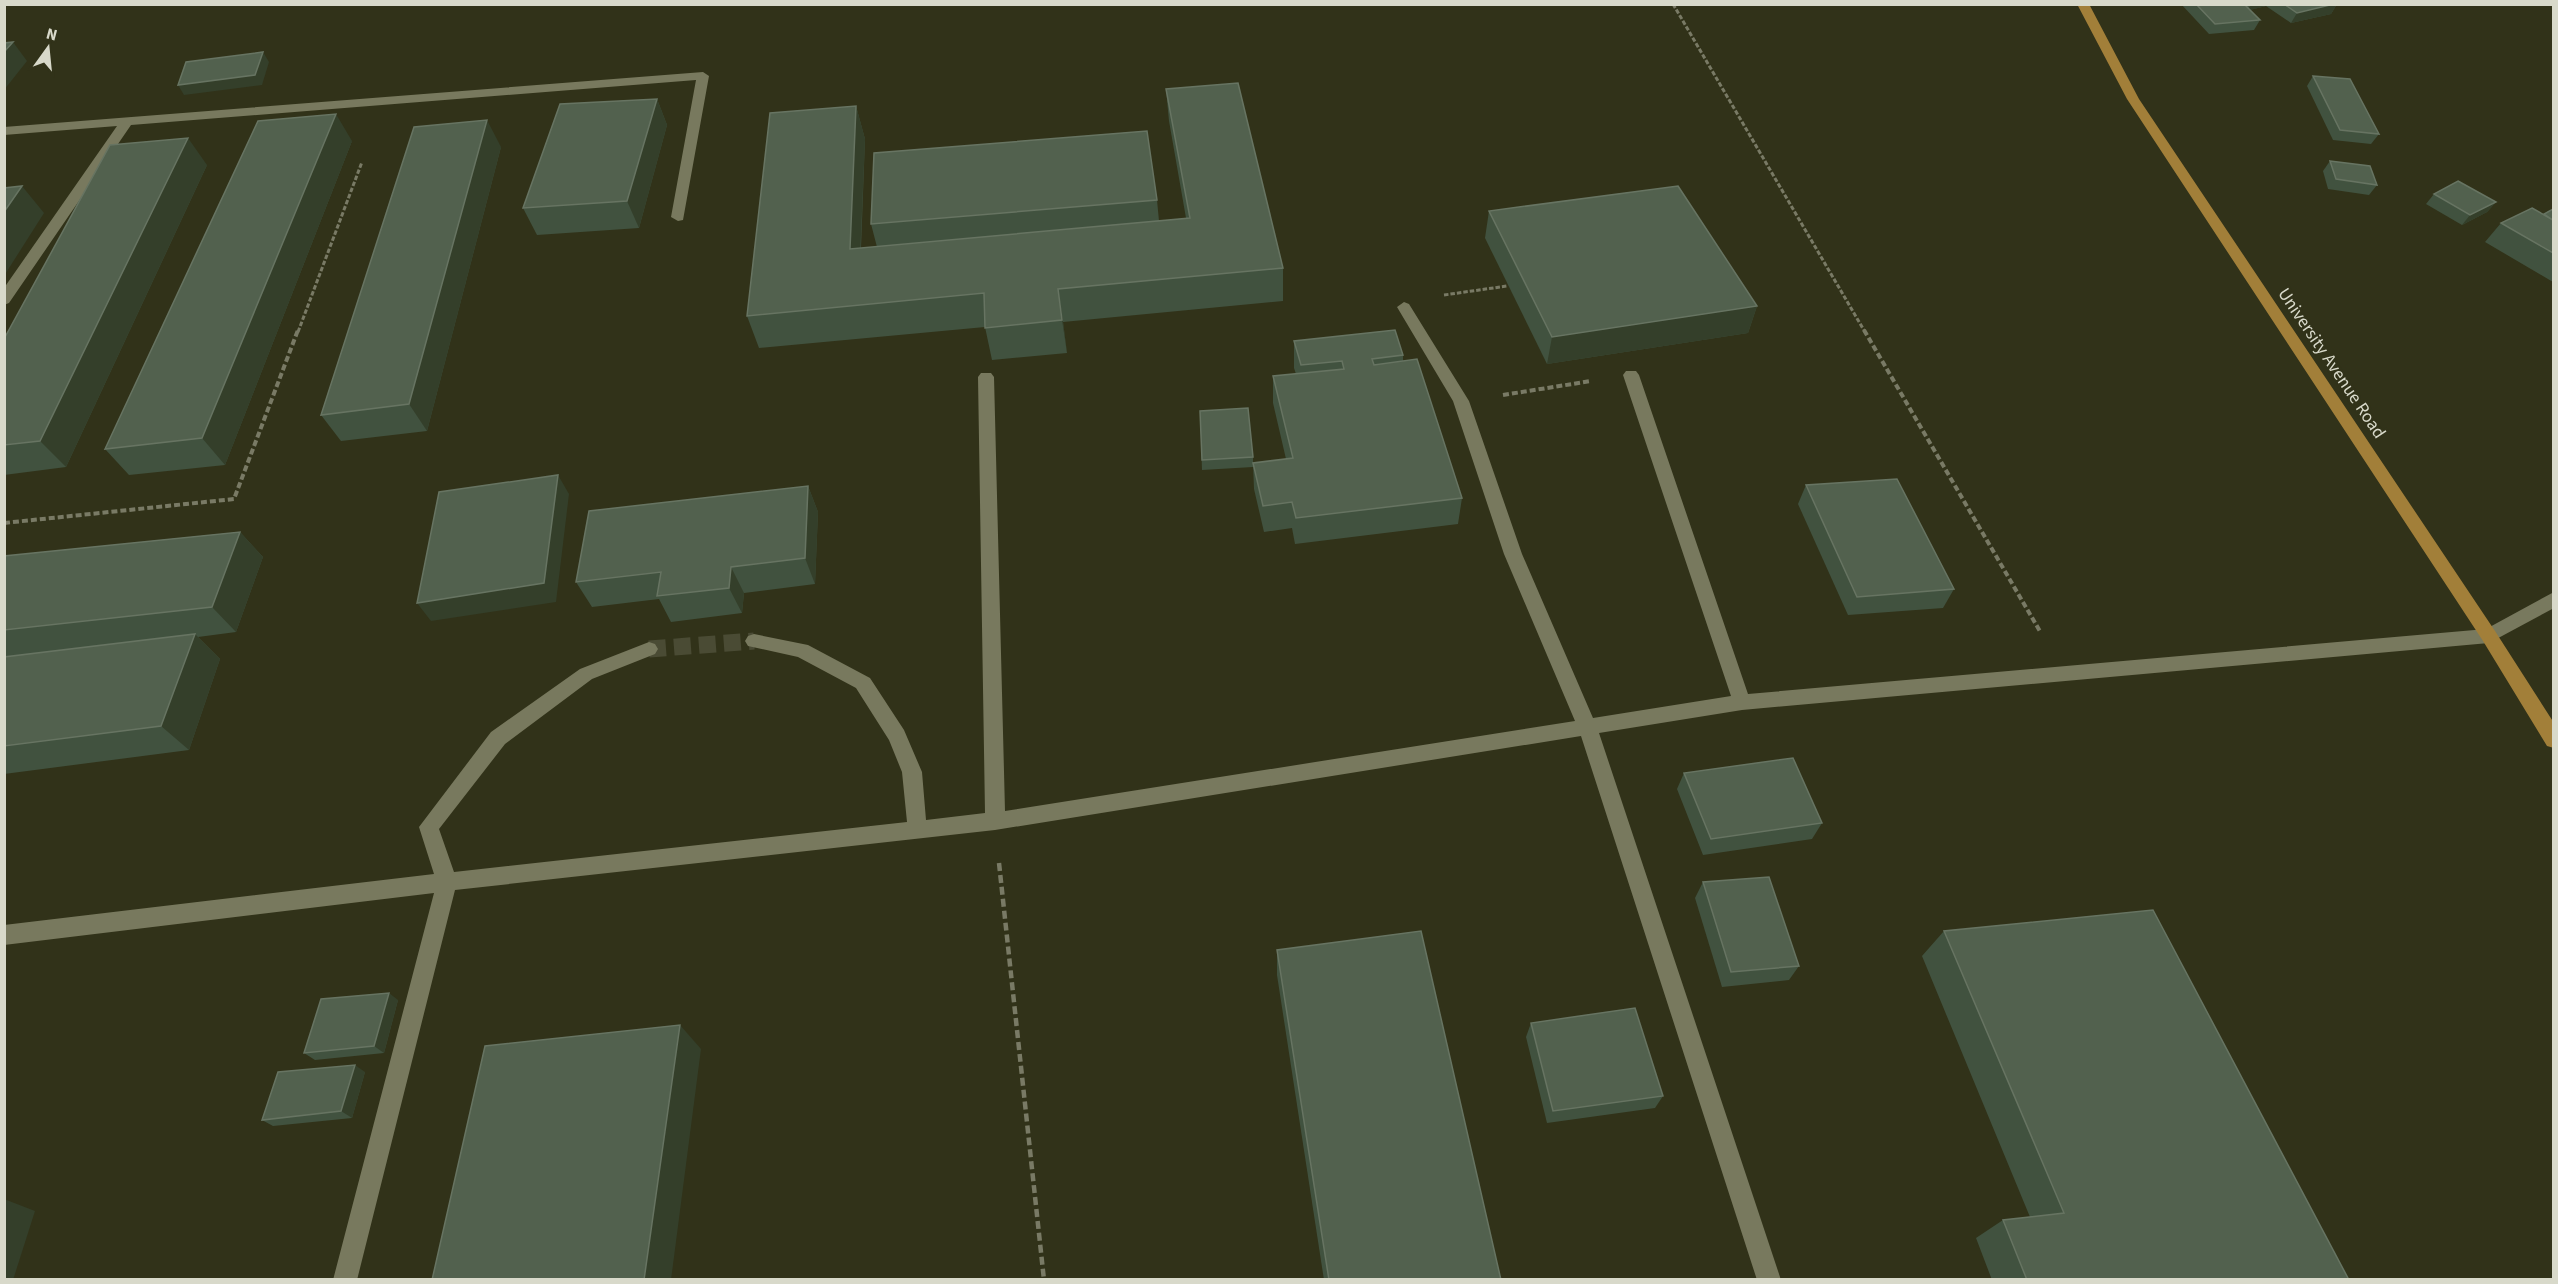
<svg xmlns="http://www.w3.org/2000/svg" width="2558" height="1284" viewBox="0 0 2558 1284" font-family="'Source Sans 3',sans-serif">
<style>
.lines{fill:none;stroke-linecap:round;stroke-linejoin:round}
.minor-tunnel{stroke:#4a4b34;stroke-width:17;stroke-dasharray:17 8;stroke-linecap:butt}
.path-far2{stroke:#797a65;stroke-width:3;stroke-dasharray:4.5 2;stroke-linecap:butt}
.path-far1{stroke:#797a65;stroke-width:4;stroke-dasharray:6 3;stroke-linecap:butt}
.path{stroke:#797a65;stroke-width:4.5;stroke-dasharray:8 4;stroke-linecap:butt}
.minor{fill:#78795e;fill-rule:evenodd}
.major{fill:#a27f39;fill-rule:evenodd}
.wall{fill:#41523f}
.shaded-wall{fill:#343f2a}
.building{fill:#52614e;stroke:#677462;stroke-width:1.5}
.labels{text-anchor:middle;stroke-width:4.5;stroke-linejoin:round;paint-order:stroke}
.street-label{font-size:18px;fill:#d8d9ca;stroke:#313219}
</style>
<rect width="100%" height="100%" fill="#313219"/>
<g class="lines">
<path class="minor-tunnel" d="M649,649l105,-8"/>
<g class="path-far2">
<path d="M1673,4l192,328"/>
<path d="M1444,295l63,-9"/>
<path d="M298,332l64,-170"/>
</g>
<g class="path-far1">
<path d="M1864,330l177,303"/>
<path d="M1503,395l88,-14"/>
<path d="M4,523l230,-24 64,-169"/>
</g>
<path class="path" d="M999,863l45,417"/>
<g class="minor">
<path d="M703,72l6,4 -26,144 -5,1 -7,-4 25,-137 -565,45 -122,178 -5,2v-17l113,-162 -113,9v-8z"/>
<path d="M1404,302l5,2 60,97 53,153 71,164 138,-22 -108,-321 3,-4h10l3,4 109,319 738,-65 68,-37v16l-65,35 -747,67 -143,23 182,547h-24l-176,-544 -586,94 -540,60 -98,390h-24l101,-387 -430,52v-20l430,-51 -15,-47 72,-95 89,-63 69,-27 6,2 3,5 -3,5 -63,25 -87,65 -66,85 15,43 453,-50 -5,-50 -13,-32 -33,-52 -58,-31 -50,-11 -3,-5 3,-5 6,-2 54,11 62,33 34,52 18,42 4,48 59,-7 -7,-436 3,-4h10l3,4 11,434 570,-90 -71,-167 -51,-153 -56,-94z"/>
</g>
<path class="major" d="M2077,4h12l50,95 356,532 59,92v25l-7,-2 -64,-105 -356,-542z"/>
</g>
<g class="wall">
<path d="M2181,4h156l-6,10 -40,9 -25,-17 -17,4 11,10 -6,10 -45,4z"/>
<path d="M2313,76l66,58 -8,10 -38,-4 -26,-54z"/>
<path d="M1166,89l117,179v33l-220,21 4,31 -75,7 -7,-33 -226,21 -12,-32 109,-210 9,33 -4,109 16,-1 -6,-23 286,-24 2,21 27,-3 -17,-97z"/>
<path d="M657,99l10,26 -28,103 -102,7 -14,-27z"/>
<path d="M352,141l-127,324 -96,10 -24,-26z"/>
<path d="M501,147l-74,284 -86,10 -20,-26z"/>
<path d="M2330,161l47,24 -8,10 -41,-6 -5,-18z"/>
<path d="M207,165l-141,302 -62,8v-136z"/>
<path d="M2434,194l62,8 -9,10 -25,13 -36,-21z"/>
<path d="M2553,209v73l-68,-40 16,-19 43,-9z"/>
<path d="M1489,211l268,95 -9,27 -201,31 -62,-126z"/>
<path d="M1294,341l109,14v6l59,137 -4,26 -163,20 -3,-16 -28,4 -10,-43 -1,-26 33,-4 -13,-56v-27l23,-2 -2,-6z"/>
<path d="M1200,411l53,46v10l-51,3z"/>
<path d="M1806,485l148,104 -11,19 -95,7 -50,-111z"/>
<path d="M808,486l10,26 -3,72 -71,9 -2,20 -71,9 -12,-23 -67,8 -16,-25z"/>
<path d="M240,532l23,25 -27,75 -38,5 22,22 -31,91 -185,24v-218z"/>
<path d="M1684,773l138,50 -10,16 -109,16 -26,-66z"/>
<path d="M1703,882l96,84 -10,14 -67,7 -27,-89z"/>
<path d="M1944,931l405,349h-357l-16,-42 27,-18 27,-3 -108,-261z"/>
<path d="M1277,950l224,330h-177l-47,-305z"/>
<path d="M398,1000l-14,53 -69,7 -11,-7z"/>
<path d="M1531,1023l132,73 -8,12 -108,15 -21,-86z"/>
<path d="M365,1072l-13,46 -79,8 -11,-6z"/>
</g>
<g class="shaded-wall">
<path d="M2251,4h16l-1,2 -19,5z"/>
<path d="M2334,4h3l-6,10 -40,9 6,-10z"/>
<path d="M13,42l14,19 -23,29v-38z"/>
<path d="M263,52l6,10 -7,23 -78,10 -6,-10z"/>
<path d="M657,99l10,26 -28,103 -12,-27z"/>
<path d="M856,106l9,33 -6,143 -9,-33z"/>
<path d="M336,114l16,27 -127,324 -23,-27z"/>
<path d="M487,120l14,27 -74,284 -18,-27z"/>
<path d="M188,138l19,27 -141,302 -26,-26z"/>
<path d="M22,186l22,27 -40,63v-64z"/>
<path d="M2496,202l-9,10 -25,13 8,-10z"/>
<path d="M1058,289l5,33 4,31 -5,-33z"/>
<path d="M1757,306l-9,27 -201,31 5,-27z"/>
<path d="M558,475l11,19 -13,108 -125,19 -14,-18z"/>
<path d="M808,486l10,26 -3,72 -10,-26z"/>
<path d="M240,532l23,25 -27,75 -24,-25z"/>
<path d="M731,567l13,26 -2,20 -13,-25z"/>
<path d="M195,634l25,25 -31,91 -28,-24z"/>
<path d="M389,993l9,7 -14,53 -10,-7z"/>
<path d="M680,1025l21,24 -30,231h-27z"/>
<path d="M355,1065l10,7 -13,46 -11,-7z"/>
<path d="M4,1199l31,12 -22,69h-9z"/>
</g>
<g class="building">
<path d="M2196,4h48l16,16 -45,4z"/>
<path d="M2284,4h50l-37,9z"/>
<path d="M13,42l-9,10v-9z"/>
<path d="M263,52l-8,23 -77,10 8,-23z"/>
<path d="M2313,76l37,3 29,55 -39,-4z"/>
<path d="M1238,83l45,185 -225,21 4,31 -77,8 -1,-35 -237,23 23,-203 86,-7 -6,143 340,-31 -24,-129z"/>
<path d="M657,99l-30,102 -104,7 37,-104z"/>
<path d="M336,114l-134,324 -97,11 153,-328z"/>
<path d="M487,120l-78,284 -88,11 93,-288z"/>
<path d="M1147,131l10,69 -286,24 3,-71z"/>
<path d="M188,138l-148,303 -36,4v-106l106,-194z"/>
<path d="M2330,161l40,5 7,19 -41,-6z"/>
<path d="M2458,181l38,21 -26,13 -36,-21z"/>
<path d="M22,186l-18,26v-24z"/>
<path d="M1678,186l79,120 -205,31 -63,-126z"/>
<path d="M2532,208l21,12v33l-52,-30z"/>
<path d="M2553,209v11l-9,-6z"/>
<path d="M1395,330l8,25 -31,4 2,6 43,-6 45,139 -166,20 -4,-16 -29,4 -10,-43 40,-5 -20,-82 71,-7 -2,-8 -41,4 -7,-24z"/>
<path d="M1248,408l5,49 -51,3 -2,-49z"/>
<path d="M558,475l-14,108 -127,20 22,-111z"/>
<path d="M1897,479l57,110 -97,8 -51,-112z"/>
<path d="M808,486l-3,72 -74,9 -2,21 -72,8 4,-24 -85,10 13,-71z"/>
<path d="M240,532l-28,75 -208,23v-74z"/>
<path d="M195,634l-34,92 -157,20v-89z"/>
<path d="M1793,758l29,65 -111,16 -27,-66z"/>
<path d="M1769,877l30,89 -68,6 -28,-90z"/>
<path d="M2153,910l196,370h-322l-24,-60 61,-7 -120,-282z"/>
<path d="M1421,931l80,349h-172l-52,-330z"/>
<path d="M389,993l-15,53 -70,7 17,-54z"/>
<path d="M1635,1008l28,88 -110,15 -22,-88z"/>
<path d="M680,1025l-36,255h-212l53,-234z"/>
<path d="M355,1065l-14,46 -79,9 16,-48z"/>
</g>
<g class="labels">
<g class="street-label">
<text transform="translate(2332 363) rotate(56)" y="6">University Avenue Road</text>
</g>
</g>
<rect width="2558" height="1284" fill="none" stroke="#d8d9ca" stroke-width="12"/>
<g transform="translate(48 48) rotate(15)" stroke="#313219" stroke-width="4.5" paint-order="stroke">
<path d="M0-4.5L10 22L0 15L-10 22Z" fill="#d8d9ca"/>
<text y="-9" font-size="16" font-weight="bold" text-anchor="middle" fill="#d8d9ca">N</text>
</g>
</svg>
